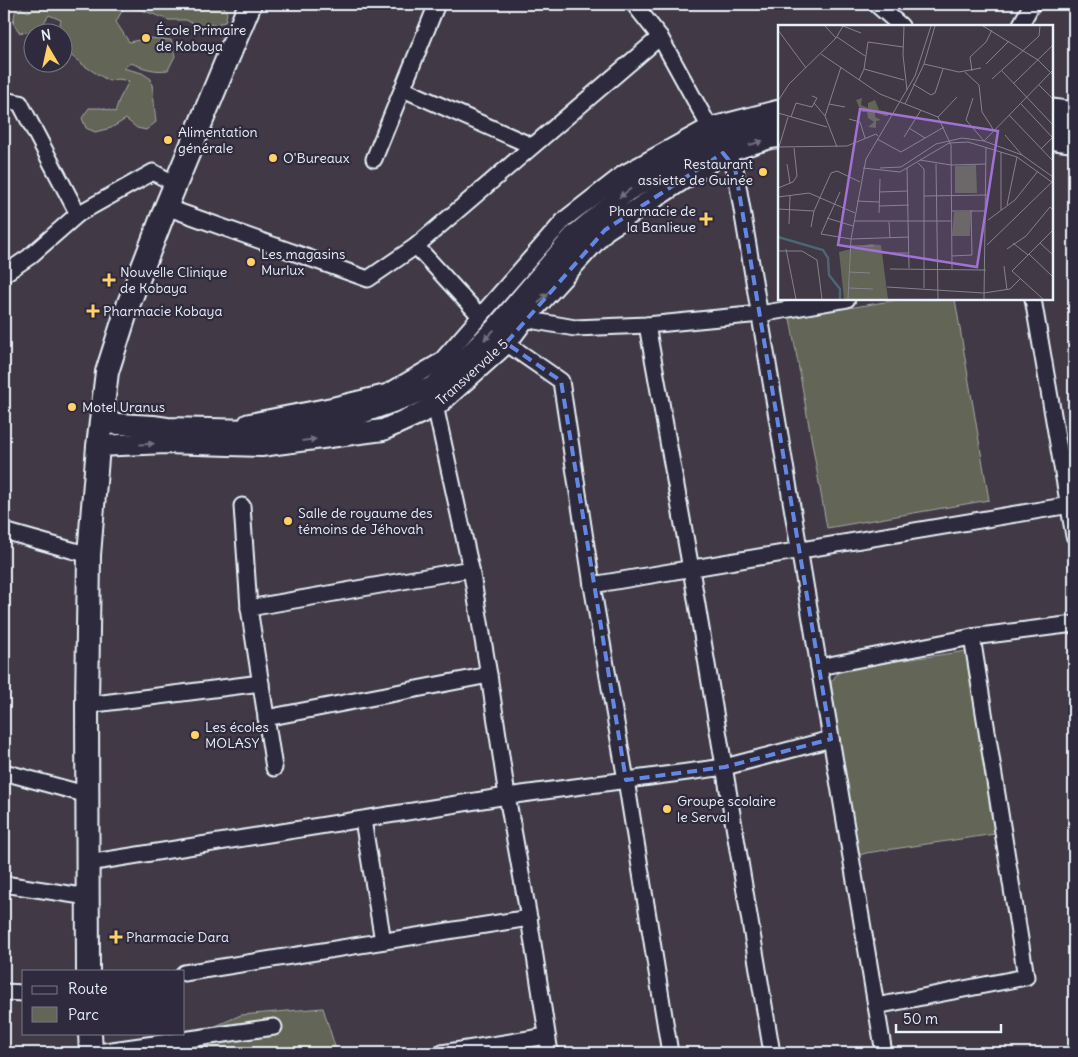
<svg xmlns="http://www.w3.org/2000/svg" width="1078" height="1057" viewBox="0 0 1078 1057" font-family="Delius,sans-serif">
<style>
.green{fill:#636556;stroke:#a6aba7}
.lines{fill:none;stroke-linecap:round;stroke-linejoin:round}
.street-casing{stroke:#e8f1f8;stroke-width:19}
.secondary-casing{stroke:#e8f1f8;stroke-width:24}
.primary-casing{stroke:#e8f1f8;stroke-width:26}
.street{stroke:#2f2a3d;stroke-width:15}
.secondary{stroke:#2f2a3d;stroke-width:20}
.primary{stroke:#2f2a3d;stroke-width:22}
.oneway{fill:#70707e}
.marked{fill:none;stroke:#6487e3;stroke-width:4;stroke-dasharray:10 6;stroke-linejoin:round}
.poi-dot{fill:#ffd166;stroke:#2f2a3d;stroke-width:2}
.labels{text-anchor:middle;stroke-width:4.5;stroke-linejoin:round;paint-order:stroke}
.poi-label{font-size:14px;fill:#e8f1f8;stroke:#2f2a3d;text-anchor:start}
.street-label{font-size:14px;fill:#e8f1f8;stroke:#2f2a3d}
.inset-river{fill:none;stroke:#4d6675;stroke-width:2.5}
.inset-road{fill:none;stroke:#84838d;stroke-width:1}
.view{fill:#a171d3;fill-opacity:0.15;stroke:#a171d3;stroke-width:2.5}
.inset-edge{fill:none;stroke:#e8f1f8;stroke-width:2.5}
</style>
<rect width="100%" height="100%" fill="#413945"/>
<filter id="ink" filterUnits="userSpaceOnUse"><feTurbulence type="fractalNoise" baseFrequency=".02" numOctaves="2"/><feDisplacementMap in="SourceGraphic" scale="10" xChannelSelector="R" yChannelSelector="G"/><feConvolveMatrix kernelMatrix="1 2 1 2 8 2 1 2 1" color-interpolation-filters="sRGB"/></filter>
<g filter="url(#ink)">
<g class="green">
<path d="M37,4h145v1l7,4 3,-5h31l4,9 -2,9 -25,5 -14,-7h-17l-27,-10 -18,-3 -8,15 13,20 20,-4 22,2 4,16 -7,14c-14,2 -25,-2 -37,-7l-8,5 19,5 9,6c3,14 3,28 5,43l-10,8 -9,-2 -11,-9 -15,9 -16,4 -9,-4 -4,-10 7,-10h13l13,4 4,-12 10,-19 -11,-2 -9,2c-17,-10 -32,-19 -46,-33l-1,-16h-4l3,-12 -12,-5 -10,15 -19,3 -7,-10 2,-11 5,-4 9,4z"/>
<path d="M902,299h53l34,201 -162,28 -37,-210z"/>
<path d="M967,651l28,183 -129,19 -9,3 -26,-174 10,-13z"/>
<path d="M323,1008l14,45h-184l88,-38z"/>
</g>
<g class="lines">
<defs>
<g id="street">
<path d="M634,4l26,33 49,89 8,13 6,14 12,15 149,885"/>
<path d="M876,4l25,22"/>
<path d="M1020,26l12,-22"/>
<path d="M403,89l129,57"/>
<path d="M4,100l16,3 58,111"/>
<path d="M1052,107l22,3"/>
<path d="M374,159l63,-155"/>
<path d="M166,207l202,72 48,-33 244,-209"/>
<path d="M416,246l64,70"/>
<path d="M4,274l25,-17 49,-43 75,-42 22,12"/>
<path d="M1033,299l41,237"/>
<path d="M524,319l51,9 72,-3 113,-11 87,-15"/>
<path d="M647,325l44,244 81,484"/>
<path d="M506,343l55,38 31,204 34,195 44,273"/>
<path d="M433,396l38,173 18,106 18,121 22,122 21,135"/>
<path d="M247,422l87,-17 54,-13 53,-31 124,-142 59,-46 85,-47 70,-18"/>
<path d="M242,506l7,102 25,160"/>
<path d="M4,531l85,24"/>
<path d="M592,585l478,-80"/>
<path d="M249,608l222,-39"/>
<path d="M819,667l153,-30 102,-13"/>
<path d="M87,705l174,-22"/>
<path d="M266,718l223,-43"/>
<path d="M4,772l84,23"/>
<path d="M363,820l20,121"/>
<path d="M88,863l419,-67 218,-29 106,-28"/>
<path d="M4,884l84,13"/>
<path d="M184,973l345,-55"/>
<path d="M4,992l20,1"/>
<path d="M876,1006l150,-29 -54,-340"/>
<path d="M91,1053l183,-26"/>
<path d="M442,1053l105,-17"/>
</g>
<g id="secondary">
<path d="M1052,124l22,3"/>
<path d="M1052,139l22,3"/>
<path d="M101,423l52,3 14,2 85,2 90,-10 89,-32 21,-16 44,-44 78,-92 53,-45 90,-52 40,-13 22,-4"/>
<path d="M98,446l68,-3 95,3 122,-16 53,-24 70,-63 18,-24 81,-89 118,-77 47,-15 9,-1"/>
</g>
<g id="primary">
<path d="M88,971l-1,-266 2,-150 9,-109 9,-74 22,-69 37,-96 84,-203"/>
<path d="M90,1033l1,20"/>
</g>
</defs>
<use href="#street" class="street-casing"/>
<use href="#secondary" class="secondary-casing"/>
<use href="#primary" class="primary-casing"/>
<use href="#street" class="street"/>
<use href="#secondary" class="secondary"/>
<use href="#primary" class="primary"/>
</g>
<defs><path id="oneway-solid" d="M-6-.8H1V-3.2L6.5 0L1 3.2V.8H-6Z" transform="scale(1.25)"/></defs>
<g class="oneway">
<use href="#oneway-solid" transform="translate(756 143) rotate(-17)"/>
<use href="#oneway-solid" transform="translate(625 193) rotate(143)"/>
<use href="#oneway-solid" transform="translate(543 298) rotate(-48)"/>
<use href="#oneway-solid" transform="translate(489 335) rotate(135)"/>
<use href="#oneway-solid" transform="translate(309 440) rotate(-7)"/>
<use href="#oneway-solid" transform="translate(147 444) rotate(-3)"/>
</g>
</g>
<path class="marked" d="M723,153l12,15 96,571 -106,28 -99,13 -65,-399 -55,-38 99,-113z"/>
<g class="poi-dot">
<circle cx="146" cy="38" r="5"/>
<circle cx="168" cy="140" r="5"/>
<circle cx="273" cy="158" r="5"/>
<circle cx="763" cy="172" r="5"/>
<path d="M703.5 211.5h5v5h5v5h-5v5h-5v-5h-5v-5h5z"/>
<circle cx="251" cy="262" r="5"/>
<path d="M106.5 272.5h5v5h5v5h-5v5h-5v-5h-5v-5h5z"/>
<path d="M90.5 303.5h5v5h5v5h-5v5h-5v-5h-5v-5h5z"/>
<circle cx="72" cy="407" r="5"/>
<circle cx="288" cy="521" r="5"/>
<circle cx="195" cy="735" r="5"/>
<circle cx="667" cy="809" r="5"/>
<path d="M113.5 929.5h5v5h5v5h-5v5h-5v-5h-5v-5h5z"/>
</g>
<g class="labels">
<g class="poi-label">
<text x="156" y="35">École Primaire<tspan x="156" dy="16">de Kobaya</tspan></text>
<text x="178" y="137">Alimentation<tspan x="178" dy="16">générale</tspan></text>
<text x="283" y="163">O'Bureaux</text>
<text x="753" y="169" text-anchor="end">Restaurant<tspan x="753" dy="16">assiette de Guinée</tspan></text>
<text x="696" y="216" text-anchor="end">Pharmacie de<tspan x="696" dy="16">la Banlieue</tspan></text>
<text x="261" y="259">Les magasins<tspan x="261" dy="16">Murlux</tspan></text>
<text x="120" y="277">Nouvelle Clinique<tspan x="120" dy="16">de Kobaya</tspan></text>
<text x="103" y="316">Pharmacie Kobaya</text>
<text x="82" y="412">Motel Uranus</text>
<text x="298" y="518">Salle de royaume des<tspan x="298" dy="16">témoins de Jéhovah</tspan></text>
<text x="205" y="732">Les écoles<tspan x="205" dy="16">MOLASY</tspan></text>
<text x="677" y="806">Groupe scolaire<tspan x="677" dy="16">le Serval</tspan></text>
<text x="126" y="942">Pharmacie Dara</text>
</g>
<g class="street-label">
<text transform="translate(472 372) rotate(-42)" y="5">Transvervale 5</text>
</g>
</g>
<g transform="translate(778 25)">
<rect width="275" height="275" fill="#413945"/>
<path d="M84,73l-1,7 7,3v-5l7,-3 4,10 9,2v4h-3l-10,-4v5l6,3 -5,1v7l-8,-1 6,-5 -6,-4 -1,-6h-6l3,-3 -5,-2 -3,-7zM198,140l1,28h-22v-27zM176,187h17l-1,24h-18zM92,219l11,1 7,54h-44l-5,-47z" fill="#636556"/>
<path class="inset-river" d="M0,212l45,13 5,8 1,17 11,14v10"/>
<path class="inset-road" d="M47,1l11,12M65,1l18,7M126,1l-1,29 4,35M205,1l55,34 15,15M0,5l28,38M59,12l28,19M43,29l59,40 58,23 13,28 1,124M146,39l35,8 22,-4M208,39l23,-23M86,44l40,11M194,46l-2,-14 16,-15 6,-12M224,46l51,54M187,47l14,13 3,27 11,17M214,54l47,-43 1,-10M81,55l5,-11 4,-27 35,5M236,58l39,-38M135,59l18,11 4,-2 8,-24M261,60l14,14M195,73l-7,22 18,21 69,-71M0,76l11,-17 47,-46 7,-12M36,78l11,13M51,79l16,3M127,79l19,-40 11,-38M243,79l31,33M0,88l49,14M231,90l44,46M13,92l5,-14 16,4 5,-9 -5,-2M160,92l19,-20M71,94l11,3 5,16M131,103l16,10M227,110l17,20M126,112l17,-27M99,114l24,13 43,-25M0,122l69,-1 29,-12 2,2M1,122l9,-30M59,122l-12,-31 16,-49M263,124l12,-12M142,135l31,5 35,-1M140,138l6,6v119M9,139l3,19M158,139l2,135M85,143l37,4 49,-29 19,-1 49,15 36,26M102,143l21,-1 35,-23 26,-6 22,3 38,14 31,22M129,143l2,100M0,163l15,-6 4,-6 -3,-28M62,167l-19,42 30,5 58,-2M101,167l29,-1M146,171l63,-1M0,172l31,-4 46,20M79,176l22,1M229,180l10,-48M101,181l30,-1M0,184l36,2 -3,16M223,185v-58M36,186l17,-38 6,-2 23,11M173,186h36M101,188l1,-34M49,193l26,8M210,195l27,-20 23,-29M76,196h97M111,197l1,16M11,199l1,-28M235,218l15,12M262,218l13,12M209,220l65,-63M72,221h24M8,224l10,50M229,224l19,-13 24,-29 3,3M0,226h24l15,9 5,39M104,228h27M251,229l24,23M174,231l20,-1 -1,-45M226,241l3,24M112,244l96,1M71,247l21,1M109,262l97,6 26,-4 10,-10M71,263l24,1M70,274l3,-60 15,-80 49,-83 16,-50M206,274l2,-152M265,274l-31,-28 41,-41"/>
<path class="view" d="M82,84l138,22 -21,136 -139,-22z"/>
<rect width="275" height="275" class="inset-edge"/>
</g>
<rect width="1078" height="1057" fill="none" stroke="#2f2a3d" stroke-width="20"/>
<rect x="10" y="10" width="1058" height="1037" fill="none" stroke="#e8f1f8" stroke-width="2" filter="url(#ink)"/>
<rect x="22" y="970" width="162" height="65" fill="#2f2a3d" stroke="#797a88"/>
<rect x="32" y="986" width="25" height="8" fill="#2f2a3d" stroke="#797a88"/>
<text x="68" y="994" font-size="15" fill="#e8f1f8">Route</text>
<rect x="32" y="1007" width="25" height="15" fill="#636556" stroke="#797a88"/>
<text x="68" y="1020" font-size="15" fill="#e8f1f8">Parc</text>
<g transform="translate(48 48) rotate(351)"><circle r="24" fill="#2f2a3d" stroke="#797a88"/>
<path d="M0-4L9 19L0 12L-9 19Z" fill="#ffd166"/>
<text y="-8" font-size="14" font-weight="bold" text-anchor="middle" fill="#e8f1f8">N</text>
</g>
<path d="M896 1024v8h105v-8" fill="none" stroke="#e8f1f8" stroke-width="2.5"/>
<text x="903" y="1024" font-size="15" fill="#e8f1f8" stroke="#2f2a3d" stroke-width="4" paint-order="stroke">50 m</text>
</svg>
